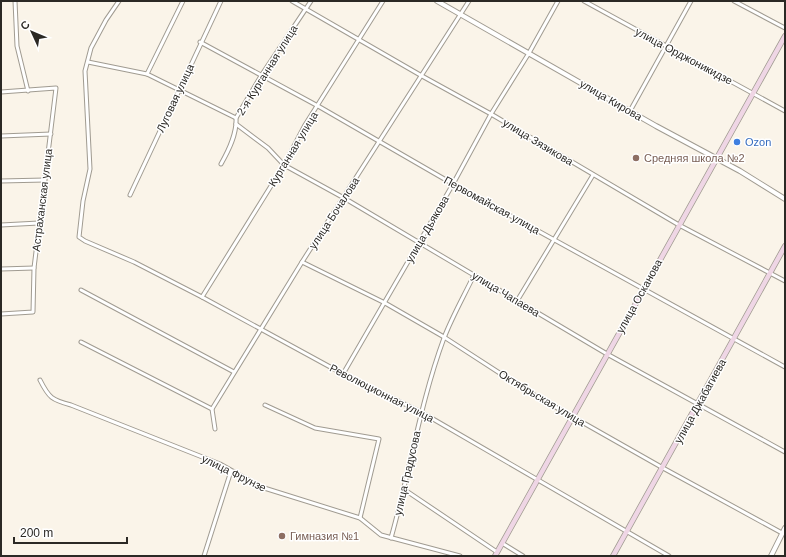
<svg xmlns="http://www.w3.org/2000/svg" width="786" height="557" viewBox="0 0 786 557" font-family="Arial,sans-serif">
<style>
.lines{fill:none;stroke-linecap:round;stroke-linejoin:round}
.minor-casing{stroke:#a09b91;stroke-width:5}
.tertiary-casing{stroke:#a09b91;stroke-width:6}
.secondary-casing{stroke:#a09b91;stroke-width:6}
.minor{stroke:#fff;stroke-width:3}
.tertiary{stroke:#fff;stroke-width:4}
.secondary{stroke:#efd6e5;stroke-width:4.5}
.shop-dot{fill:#3f7fe0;stroke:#fff;stroke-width:1.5}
.education-dot{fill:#8d6e63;stroke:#fff;stroke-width:1.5}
.labels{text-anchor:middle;stroke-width:3;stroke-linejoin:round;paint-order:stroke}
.street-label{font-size:11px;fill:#2b2925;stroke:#fff}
.shop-label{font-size:11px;fill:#366cbe;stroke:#fff;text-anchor:start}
.education-label{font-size:11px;fill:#785e54;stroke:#fff;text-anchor:start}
</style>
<rect width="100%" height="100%" fill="#faf4e9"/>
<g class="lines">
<defs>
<g id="minor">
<path d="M15,1l2,45 11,45"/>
<path d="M119,1l-13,19 -15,28 -6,23 5,98 -7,32 -4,36 6,4 49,21 68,35 141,77 78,38 248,144"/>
<path d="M292,1l130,75 69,38 188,111 106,56"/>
<path d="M584,1l201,110"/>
<path d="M734,1l51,27"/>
<path d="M200,42l118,64 135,78 332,183"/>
<path d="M88,62l59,12 89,44"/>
<path d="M147,74l36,-73"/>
<path d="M1,92l55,-4 -22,180 -1,44 -32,2"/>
<path d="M630,111l61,-110"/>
<path d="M236,124l32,24 16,17 60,33 263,156 178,98"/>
<path d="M1,136l50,-2"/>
<path d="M221,164c8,-14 16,-30 15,-46l25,-42 50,-75"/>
<path d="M1,181l44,-1"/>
<path d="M130,195l91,-194"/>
<path d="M1,225l38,-2"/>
<path d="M302,262l83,41 59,34 85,55 134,76 119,65"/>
<path d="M1,269l33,-1"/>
<path d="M81,290l153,82"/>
<path d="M202,297l82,-132 21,-40 78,-124"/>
<path d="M517,301l76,-126"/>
<path d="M81,342l131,67"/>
<path d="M343,374l110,-190 38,-70 38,-61 29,-52"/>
<path d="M40,380c9,18 12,20 31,25l149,59 41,23 99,31 21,17 79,21"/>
<path d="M265,405l50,23 64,11 -19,79"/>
<path d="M215,429l-3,-20 90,-147 167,-261"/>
<path d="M405,490l92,62"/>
<path d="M391,538c19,-67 29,-135 53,-200 8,-21 20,-42 30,-63"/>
<path d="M502,543l21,13"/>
<path d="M204,556l27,-85"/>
</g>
<g id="tertiary">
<path d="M437,1l219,125 84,45 45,28"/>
<path d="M771,556l14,-28"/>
</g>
<g id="secondary">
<path d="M495,556l290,-520"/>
<path d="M613,556l172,-310"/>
</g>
</defs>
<use href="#minor" class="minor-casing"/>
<use href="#tertiary" class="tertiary-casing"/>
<use href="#secondary" class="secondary-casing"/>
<use href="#minor" class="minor"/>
<use href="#tertiary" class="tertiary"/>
<use href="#secondary" class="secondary"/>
</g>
<circle class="shop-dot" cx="737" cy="142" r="4"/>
<g class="education-dot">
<circle cx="636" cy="158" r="4"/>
<circle cx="282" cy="536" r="4"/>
</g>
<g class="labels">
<g class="street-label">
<text transform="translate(684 56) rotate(28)" y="4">улица Орджоникидзе</text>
<text transform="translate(267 70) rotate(-58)" y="4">2-я Курганная улица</text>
<text transform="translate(175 98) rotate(-65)" y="4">Луговая улица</text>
<text transform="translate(611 100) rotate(30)" y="4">улица Кирова</text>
<text transform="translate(538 142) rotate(31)" y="4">улица Зязикова</text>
<text transform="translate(293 149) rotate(-59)" y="4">Курганная улица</text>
<text transform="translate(42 200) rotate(-83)" y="4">Астраханская улица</text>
<text transform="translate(492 205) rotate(29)" y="4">Первомайская улица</text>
<text transform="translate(334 213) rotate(-57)" y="4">улица Бочалова</text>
<text transform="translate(427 229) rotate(-60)" y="4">улица Дьякова</text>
<text transform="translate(506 294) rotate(31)" y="4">улица Чапаева</text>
<text transform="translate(639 296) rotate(-61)" y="4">улица Осканова</text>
<text transform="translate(382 393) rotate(27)" y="4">Революционная улица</text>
<text transform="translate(542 398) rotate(31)" y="4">Октябрьская улица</text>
<text transform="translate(700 401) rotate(-61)" y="4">улица Джабагиева</text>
<text transform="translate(234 473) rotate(26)" y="4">улица Фрунзе</text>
<text transform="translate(407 473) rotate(-77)" y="4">улица Градусова</text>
</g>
<g class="shop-label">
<text x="745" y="146">Ozon</text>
</g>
<g class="education-label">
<text x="644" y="162">Средняя школа №2</text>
<text x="290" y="540">Гимназия №1</text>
</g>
</g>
<rect width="786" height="557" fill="none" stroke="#2b2925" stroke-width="4"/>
<g transform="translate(32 32) rotate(314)" stroke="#ffffff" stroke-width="3" paint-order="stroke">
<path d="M0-3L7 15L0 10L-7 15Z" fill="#2b2925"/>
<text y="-6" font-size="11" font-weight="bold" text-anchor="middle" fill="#2b2925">С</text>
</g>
<path d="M14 537v6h113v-6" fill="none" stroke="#2b2925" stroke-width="2"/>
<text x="20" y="537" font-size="12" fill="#2b2925" stroke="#ffffff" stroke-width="3" paint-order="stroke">200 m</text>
</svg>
